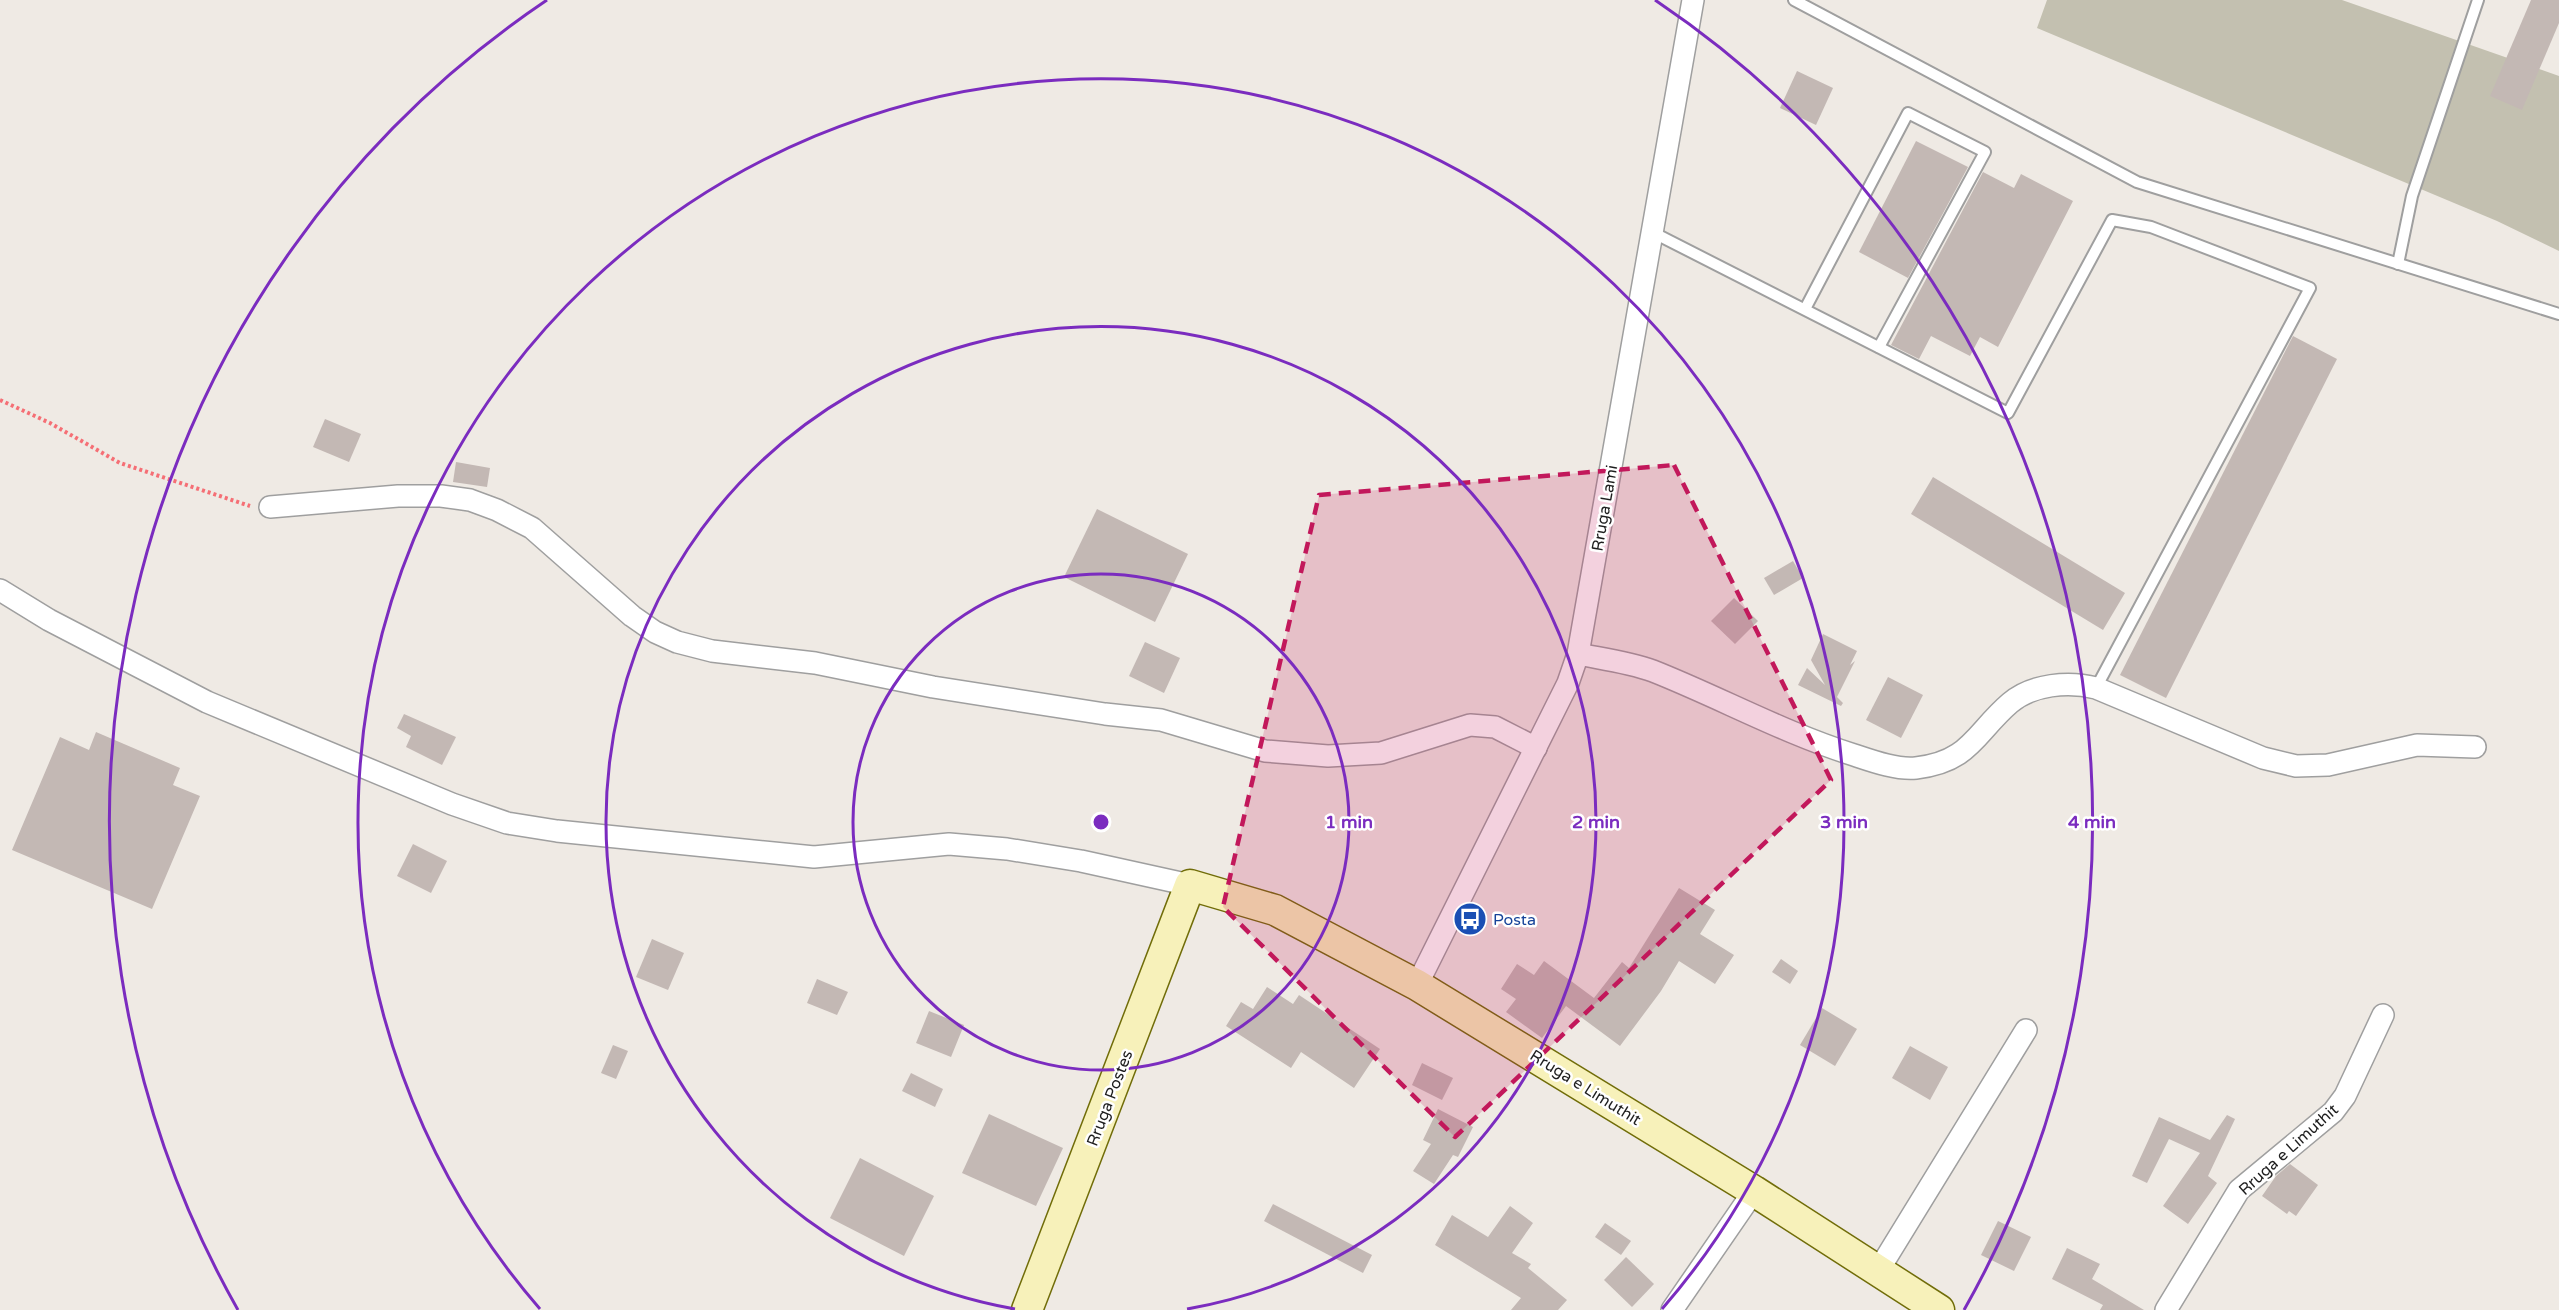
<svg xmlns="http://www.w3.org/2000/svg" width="2559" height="1310" viewBox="0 0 2559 1310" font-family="'Varela Round',sans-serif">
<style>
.construction{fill:#c3c0b0}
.building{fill:#c3b8b4}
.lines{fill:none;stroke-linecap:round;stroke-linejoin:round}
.lane-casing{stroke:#9f9f9f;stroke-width:14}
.street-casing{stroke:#9f9f9f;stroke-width:24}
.secondary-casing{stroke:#716d09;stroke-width:33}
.path{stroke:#f56f75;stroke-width:4;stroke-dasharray:3 3;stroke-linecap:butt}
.lane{stroke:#fff;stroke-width:10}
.street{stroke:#fff;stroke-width:21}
.secondary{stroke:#f7f1ba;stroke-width:30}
.marked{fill:#c2185b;fill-opacity:0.2;stroke:#c2185b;stroke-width:4.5;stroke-dasharray:12 8;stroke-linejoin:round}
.ring{fill:none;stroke:#7b2cbf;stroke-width:3}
.labels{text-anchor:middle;stroke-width:5;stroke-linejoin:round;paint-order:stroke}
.street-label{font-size:16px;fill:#1e1e1e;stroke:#fff}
.transit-label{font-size:16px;fill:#164399;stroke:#fff;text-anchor:start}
.centre{fill:#7b2cbf;stroke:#fff;stroke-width:3}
.ring-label{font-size:18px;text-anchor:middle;font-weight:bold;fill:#7b2cbf;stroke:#fff;stroke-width:5;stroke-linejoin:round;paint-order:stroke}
</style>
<rect width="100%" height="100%" fill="#efeae4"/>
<path class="construction" d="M2047,0h295l217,76v175l-62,-30 -460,-193z"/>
<g class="building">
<path d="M2531,0h28v23l-37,87 -32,-14z"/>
<path d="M1797,71l36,17 -17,37 -36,-17z"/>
<path d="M1916,141l52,26 -60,111 -49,-26z"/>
<path d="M1983,172l31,16 7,-14 52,27 -75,146 -18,-10 -10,19 -39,-20 -12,23 -28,-14z"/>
<path d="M2293,336l44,23 -171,339 -46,-23z"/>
<path d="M325,419l36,15 -12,28 -36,-15z"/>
<path d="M456,462l34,6 -3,19 -34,-5z"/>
<path d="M1933,477l192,116 -22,37 -192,-116z"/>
<path d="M1097,509l91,45 -33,68 -91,-45z"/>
<path d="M1793,561l10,17 -29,17 -10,-17z"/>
<path d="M1734,598l24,23 -23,23 -24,-23z"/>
<path d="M1823,634l34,17 -7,14 5,-4 -18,36 6,6 -2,3 -43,-21 9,-17 18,17 -14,-25z"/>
<path d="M1145,642l35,16 -16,35 -35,-17z"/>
<path d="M1888,677l35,18 -22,43 -35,-18z"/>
<path d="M404,714l52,23 -14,28 -36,-18 5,-11 -14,-8z"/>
<path d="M96,732l84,36 -7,17 27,11 -48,113 -140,-59 48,-113 29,13z"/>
<path d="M413,844l34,17 -16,32 -34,-17z"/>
<path d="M1679,888l36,22 -15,24 34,21 -19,29 -36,-23 -18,30 -41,55 -54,-40 -24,32 -36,-26 10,-13 -15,-10 16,-25 17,11 10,-14 50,37 28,-36 7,6z"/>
<path d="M652,939l32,14 -16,37 -32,-13z"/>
<path d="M1781,959l17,12 -8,13 -18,-12z"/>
<path d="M817,979l31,13 -11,23 -30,-12z"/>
<path d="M1267,987l26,17 6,-9 81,54 -26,39 -53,-36 -10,16 -65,-42 15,-24 12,7z"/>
<path d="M1822,1008l35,21 -22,37 -35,-21z"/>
<path d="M929,1011l35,14 -13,32 -35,-14z"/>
<path d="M613,1045l15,6 -12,28 -15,-6z"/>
<path d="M1910,1046l38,21 -18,33 -38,-22z"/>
<path d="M1422,1063l31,15 -11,22 -30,-15z"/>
<path d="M911,1073l32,16 -8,18 -33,-16z"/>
<path d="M1438,1109l35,18 -15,30 -5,-2 -19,29 -21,-13 18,-27 -8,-4z"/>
<path d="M989,1114l74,34 -27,58 -74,-33z"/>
<path d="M2227,1115l8,4 -27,57 9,7 -29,41 -25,-18 37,-53 -31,-14 -22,44 -15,-7 27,-59 51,23z"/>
<path d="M860,1158l74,38 -30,60 -74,-38z"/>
<path d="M2290,1164l28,21 -22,31 -7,-5 -2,3 -25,-18 14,-20z"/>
<path d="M1273,1204l99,51 -9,18 -99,-52z"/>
<path d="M1510,1206l23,17 -21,30 19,11 -3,4 39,32 -9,10h-47l10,-12 -86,-53 17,-30 36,22z"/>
<path d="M1998,1221l33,16 -17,34 -33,-16z"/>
<path d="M1605,1223l26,18 -10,14 -26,-18z"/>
<path d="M2067,1248l33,16 -8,15 52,31h-44l3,-5 -51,-26z"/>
<path d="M1626,1257l28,27 -22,23 -28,-27z"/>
</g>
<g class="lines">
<defs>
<g id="lane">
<path d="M1794,0l343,182 422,132"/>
<path d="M1652,232l356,181 104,-193 39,7 159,61 -214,400"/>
<path d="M2398,264l14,-68 66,-196"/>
<path d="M1805,309l103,-196 77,39 -106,195"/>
</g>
<g id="street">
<path d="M270,507l128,-11h43l29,4 27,10 35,18 100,88 23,16 22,10 35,9 103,12 118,24 172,27 56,6 104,31 63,5 53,-3 89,-28 25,2 41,21"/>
<path d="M0,590l49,30 158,82 245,102 55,19 50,8 257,26 135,-13 58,5 74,12 109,24"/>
<path d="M1578,654c25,5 51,8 75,17 68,27 131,62 201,84 18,6 43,15 62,13 54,-6 59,-35 94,-65 22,-19 59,-22 86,-15l167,70 33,8 32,-1 89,-20 58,2"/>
<path d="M1417,985l151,-302 10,-29 115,-654"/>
<path d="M1878,1271l148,-241"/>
<path d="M1672,1310l82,-119"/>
<path d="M2166,1310l73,-120 94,-78 12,-16 38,-81"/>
</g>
<path id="secondary" d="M1027,1310l163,-425 85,25 142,75 337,206 185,119"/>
</defs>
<use href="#lane" class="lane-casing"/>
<use href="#street" class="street-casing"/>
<use href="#secondary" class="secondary-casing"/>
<path class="path" d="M0,400l50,23 70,40 130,43"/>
<use href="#lane" class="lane"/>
<use href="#street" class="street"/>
<use href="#secondary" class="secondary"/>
</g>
<path class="marked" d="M1674,465l157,315 -376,357 -232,-230 96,-412z"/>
<g class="ring">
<circle cx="1101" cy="822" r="248"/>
<path d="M1015 1309A495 495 0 1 1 1187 1309"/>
<path d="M540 1309A743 743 0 1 1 1662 1309"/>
<path d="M238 1310A991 991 0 0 1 547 0M1655 0A991 991 0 0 1 1964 1310"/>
</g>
<defs>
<symbol id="bus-disc" viewBox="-11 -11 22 22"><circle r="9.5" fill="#1a4fb4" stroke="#fff"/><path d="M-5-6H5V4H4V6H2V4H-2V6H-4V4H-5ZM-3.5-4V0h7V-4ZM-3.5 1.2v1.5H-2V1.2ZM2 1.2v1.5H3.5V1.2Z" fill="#fff"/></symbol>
</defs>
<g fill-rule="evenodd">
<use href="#bus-disc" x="1451" y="900" width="38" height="38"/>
</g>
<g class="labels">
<g class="street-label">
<text transform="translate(1604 508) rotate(-80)" y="6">Rruga Lami</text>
<text transform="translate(1586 1087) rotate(32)" y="6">Rruga e Limuthit</text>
<text transform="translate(1109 1098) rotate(-69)" y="6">Rruga Postes</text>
<text transform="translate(2288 1149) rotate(-42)" y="6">Rruga e Limuthit</text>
</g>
<g class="transit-label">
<text x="1493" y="925">Posta</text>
</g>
</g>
<circle cx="1101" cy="822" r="9" class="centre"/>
<g class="ring-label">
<text x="1349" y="828">1 min</text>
<text x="1596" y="828">2 min</text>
<text x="1844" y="828">3 min</text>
<text x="2092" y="828">4 min</text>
</g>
</svg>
